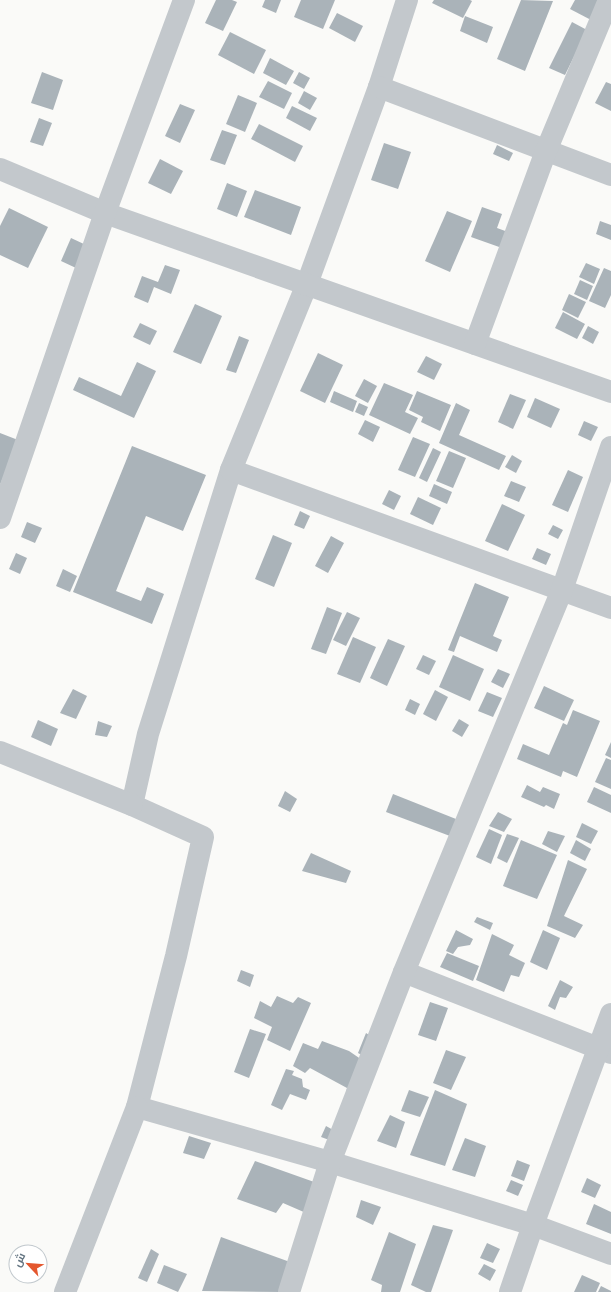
<svg xmlns="http://www.w3.org/2000/svg" width="611" height="1292" viewBox="0 0 611 1292" font-family="Roboto,Cairo,sans-serif">
<style>
.building{fill:#aab3b9}
.lines{fill:none;stroke-linecap:round;stroke-linejoin:round}
.minor{stroke:#c3c8cc;stroke-width:22}
</style>
<rect width="100%" height="100%" fill="#fafaf8"/>
<g class="building">
<path d="M216,0h16l5,2 -14,29 -18,-8z"/>
<path d="M265,0h16l-5,13 -14,-6z"/>
<path d="M301,0h34l-12,29 -29,-12z"/>
<path d="M434,0h36l2,1 -9,17 -31,-15z"/>
<path d="M521,0l32,1 -28,70 -28,-12z"/>
<path d="M575,0h28l-10,21 -23,-12z"/>
<path d="M337,13l26,13 -8,16 -26,-14z"/>
<path d="M465,16l28,11 -6,16 -27,-12z"/>
<path d="M572,22l15,8 -22,45 -16,-7z"/>
<path d="M230,32l36,18 -12,24 -36,-19z"/>
<path d="M270,58l24,13 -8,14 -23,-12z"/>
<path d="M42,72l21,8 -10,30 -22,-7z"/>
<path d="M299,72l11,6 -6,11 -11,-6z"/>
<path d="M268,81l24,12 -8,16 -25,-12z"/>
<path d="M606,82l5,2v27l-16,-8z"/>
<path d="M304,91l13,7 -7,12 -12,-7z"/>
<path d="M238,95l19,8 -12,29 -19,-8z"/>
<path d="M180,104l15,6 -15,33 -15,-7z"/>
<path d="M292,106l25,12 -7,13 -24,-13z"/>
<path d="M39,118l13,5 -9,23 -13,-4z"/>
<path d="M259,124l44,22 -8,16 -44,-23z"/>
<path d="M222,130l15,5 -12,30 -15,-5z"/>
<path d="M384,143l27,9 -13,37 -27,-9z"/>
<path d="M497,145l16,8 -4,8 -16,-7z"/>
<path d="M160,159l23,12 -12,23 -23,-11z"/>
<path d="M227,183l20,8 -10,26 -20,-8z"/>
<path d="M255,190l46,17 -10,28 -47,-18z"/>
<path d="M482,207l20,7 -5,14 11,4 -6,16 -31,-11z"/>
<path d="M9,208l39,19 -20,41 -28,-13v-29z"/>
<path d="M447,211l25,10 -22,51 -25,-11z"/>
<path d="M600,221l11,4v15l-15,-6z"/>
<path d="M71,238l15,7 -10,23 -15,-7z"/>
<path d="M586,263l14,6 -6,15 -15,-7z"/>
<path d="M165,265l15,5 -9,24 -17,-7 -6,16 -14,-6 8,-21 16,6z"/>
<path d="M604,268l7,3v24l-6,13 -16,-7z"/>
<path d="M580,280l13,6 -6,14 -13,-6z"/>
<path d="M569,294l17,8 -8,16 -16,-8z"/>
<path d="M195,304l27,12 -21,48 -28,-12z"/>
<path d="M563,312l22,12 -8,15 -22,-11z"/>
<path d="M140,323l17,8 -7,14 -17,-8z"/>
<path d="M588,326l11,6 -6,12 -11,-6z"/>
<path d="M239,336l10,4 -13,33 -10,-3z"/>
<path d="M318,353l25,12 -18,38 -25,-12z"/>
<path d="M426,356l16,8 -8,16 -17,-8z"/>
<path d="M137,362l19,9 -22,47 -61,-28 6,-13 42,19z"/>
<path d="M364,379l13,7 -9,17 -13,-7z"/>
<path d="M384,383l29,12 -8,17 13,6 -8,16 -41,-19z"/>
<path d="M334,391l23,10 -4,11 -23,-10z"/>
<path d="M417,391l34,14 -11,26 -19,-9 2,-5 -14,-7z"/>
<path d="M510,394l16,6 -13,29 -15,-7z"/>
<path d="M535,398l25,11 -9,19 -24,-11z"/>
<path d="M359,403l9,4 -4,9 -9,-4z"/>
<path d="M456,403l14,7 -11,25 47,21 -7,14 -60,-27z"/>
<path d="M365,420l15,7 -7,15 -15,-8z"/>
<path d="M584,421l14,6 -7,14 -13,-6z"/>
<path d="M0,433l18,7 -18,45z"/>
<path d="M413,437l17,7 -15,33 -17,-7z"/>
<path d="M132,446l74,29 -23,56 -37,-15 -30,75 25,10 6,-14 17,7 -12,30 -79,-32z"/>
<path d="M433,448l8,4 -14,30 -8,-4z"/>
<path d="M449,451l17,7 -13,30 -17,-7z"/>
<path d="M512,455l10,6 -6,12 -11,-6z"/>
<path d="M568,470l15,7 -15,35 -16,-7z"/>
<path d="M511,481l15,6 -7,15 -15,-6z"/>
<path d="M434,484l18,8 -5,12 -18,-8z"/>
<path d="M389,490l12,6 -7,14 -12,-6z"/>
<path d="M418,497l23,11 -8,17 -23,-11z"/>
<path d="M502,504l23,11 -17,36 -23,-10z"/>
<path d="M300,511l10,5 -6,13 -10,-4z"/>
<path d="M27,522l15,6 -7,15 -14,-6z"/>
<path d="M553,525l10,5 -5,9 -10,-5z"/>
<path d="M273,535l19,8 -18,44 -19,-8z"/>
<path d="M331,536l13,7 -16,30 -13,-7z"/>
<path d="M537,548l14,6 -5,11 -14,-6z"/>
<path d="M16,553l11,5 -7,16 -11,-5z"/>
<path d="M63,569l14,7 -7,16 -14,-6z"/>
<path d="M475,583l34,14 -16,39 9,4 -5,12 -37,-16 -6,16 -6,-2z"/>
<path d="M327,607l15,6 -16,41 -15,-5z"/>
<path d="M347,612l13,6 -14,28 -13,-6z"/>
<path d="M353,637l23,10 -16,36 -23,-9z"/>
<path d="M388,639l17,7 -18,40 -17,-8z"/>
<path d="M423,655l13,6 -7,14 -13,-6z"/>
<path d="M453,655l31,14 -14,32 -31,-14z"/>
<path d="M498,669l12,5 -7,14 -12,-6z"/>
<path d="M544,686l30,14 -10,21 -30,-13z"/>
<path d="M73,689l14,7 -11,23 -16,-6z"/>
<path d="M435,690l13,7 -12,24 -13,-7z"/>
<path d="M487,692l15,6 -9,19 -15,-6z"/>
<path d="M410,699l10,5 -5,11 -10,-5z"/>
<path d="M573,710l27,11 -23,56 -14,-6 -2,6 -44,-18 6,-15 26,11 14,-32 4,2z"/>
<path d="M459,719l10,6 -7,12 -10,-6z"/>
<path d="M38,720l20,9 -7,17 -20,-9z"/>
<path d="M98,721l14,5 -5,11 -12,-2z"/>
<path d="M611,742v16l-6,-3z"/>
<path d="M606,758l5,2v29l-16,-7z"/>
<path d="M527,785l13,7 3,-5 17,7 -6,15 -8,-4 -2,2 -23,-10z"/>
<path d="M594,787l17,8v18l-24,-11z"/>
<path d="M285,791l12,8 -7,13 -12,-6z"/>
<path d="M393,794l63,25 -6,17 -64,-24z"/>
<path d="M498,812l14,7 -8,13 -15,-6z"/>
<path d="M582,823l16,8 -7,13 -15,-7z"/>
<path d="M489,829l13,6 -11,29 -15,-7z"/>
<path d="M548,831l17,5 -8,16 -15,-8z"/>
<path d="M507,834l12,4 -12,25 -10,-5z"/>
<path d="M521,840l36,15 -20,44 -34,-13z"/>
<path d="M576,840l15,9 -6,12 -15,-8z"/>
<path d="M311,853l40,18 -5,12 -44,-12z"/>
<path d="M568,860l19,9 -23,47 19,9 -8,13 -28,-12z"/>
<path d="M477,917l16,6 -3,7 -16,-8z"/>
<path d="M456,930l17,9 -3,6 -12,2 -5,7 -7,-3z"/>
<path d="M543,930l17,8 -13,32 -17,-8z"/>
<path d="M492,934l22,11 -5,10 16,8 -6,14 -8,-2 -7,17 -28,-12z"/>
<path d="M447,953l32,13 -6,15 -33,-14z"/>
<path d="M241,970l13,5 -4,12 -13,-6z"/>
<path d="M560,980l13,7 -7,11 -6,-1 -5,13 -7,-4z"/>
<path d="M277,996l16,7 5,-6 13,6 -21,48 -23,-11 5,-13 -18,-9 6,-17 11,6z"/>
<path d="M430,1002l18,6 -12,33 -18,-6z"/>
<path d="M250,1029l16,5 -17,44 -15,-6z"/>
<path d="M366,1033l6,4 -7,20 -7,-4z"/>
<path d="M322,1041l27,10 16,11 -20,36 2,-10 -37,-20 -5,5 -12,-7 10,-23 15,6z"/>
<path d="M446,1050l20,7 -15,33 -18,-7z"/>
<path d="M286,1069l8,2 -2,4 10,4 1,8 7,3 -4,10 -16,-6 -8,16 -11,-5z"/>
<path d="M409,1090l20,7 -9,20 -19,-6z"/>
<path d="M435,1090l32,14 -22,62 -35,-11z"/>
<path d="M390,1115l15,7 -9,26 -19,-7z"/>
<path d="M326,1126l9,5 -3,10 -11,-4z"/>
<path d="M189,1136l22,7 -7,16 -21,-6z"/>
<path d="M465,1138l21,8 -11,31 -23,-7z"/>
<path d="M517,1160l13,5 -6,16 -13,-5z"/>
<path d="M255,1161l62,22 -11,30 -23,-10 -7,10 -39,-14z"/>
<path d="M587,1178l14,7 -6,13 -14,-6z"/>
<path d="M511,1180l12,5 -5,11 -12,-5z"/>
<path d="M361,1200l20,7 -8,18 -17,-8z"/>
<path d="M594,1204l17,8v22l-25,-10z"/>
<path d="M433,1225l20,5 -22,62h-5l-15,-7z"/>
<path d="M389,1232l27,12 -16,48h-19l1,-7 -11,-5z"/>
<path d="M221,1237l69,25 -10,30 -78,-1z"/>
<path d="M487,1243l13,6 -7,14 -13,-5z"/>
<path d="M151,1249l8,5 -12,28 -9,-4z"/>
<path d="M484,1264l12,6 -6,11 -12,-7z"/>
<path d="M164,1265l23,9 -9,18 -21,-9z"/>
<path d="M582,1275l18,8 -4,9h-22z"/>
<path d="M601,1286l10,5v1h-13z"/>
</g>
<g class="lines">
<g class="minor">
<path d="M407,0l-28,87 -72,197 -76,186 -83,264 -16,71 71,32 -27,119 -39,151 193,55 203,63 78,29"/>
<path d="M379,87l232,88"/>
<path d="M0,169l105,44 506,179"/>
<path d="M475,344l71,-193 63,-151"/>
<path d="M231,470l380,138"/>
<path d="M0,518l105,-305 79,-213"/>
<path d="M0,752l132,53"/>
<path d="M404,972l207,81"/>
<path d="M65,1292l72,-185"/>
<path d="M289,1292l41,-130 74,-190 158,-382 49,-143"/>
<path d="M510,1292l23,-67 78,-211"/>
</g>
</g>
<g transform="translate(28 1264) rotate(296)"><circle r="19" fill="#ffffff" stroke="#c1c8cd"/>
<path d="M0-3L7 15L0 10L-7 15Z" fill="#e4572e"/>
<text y="-6" font-size="11" font-weight="bold" text-anchor="middle" fill="#657683">ش</text>
</g>
</svg>
